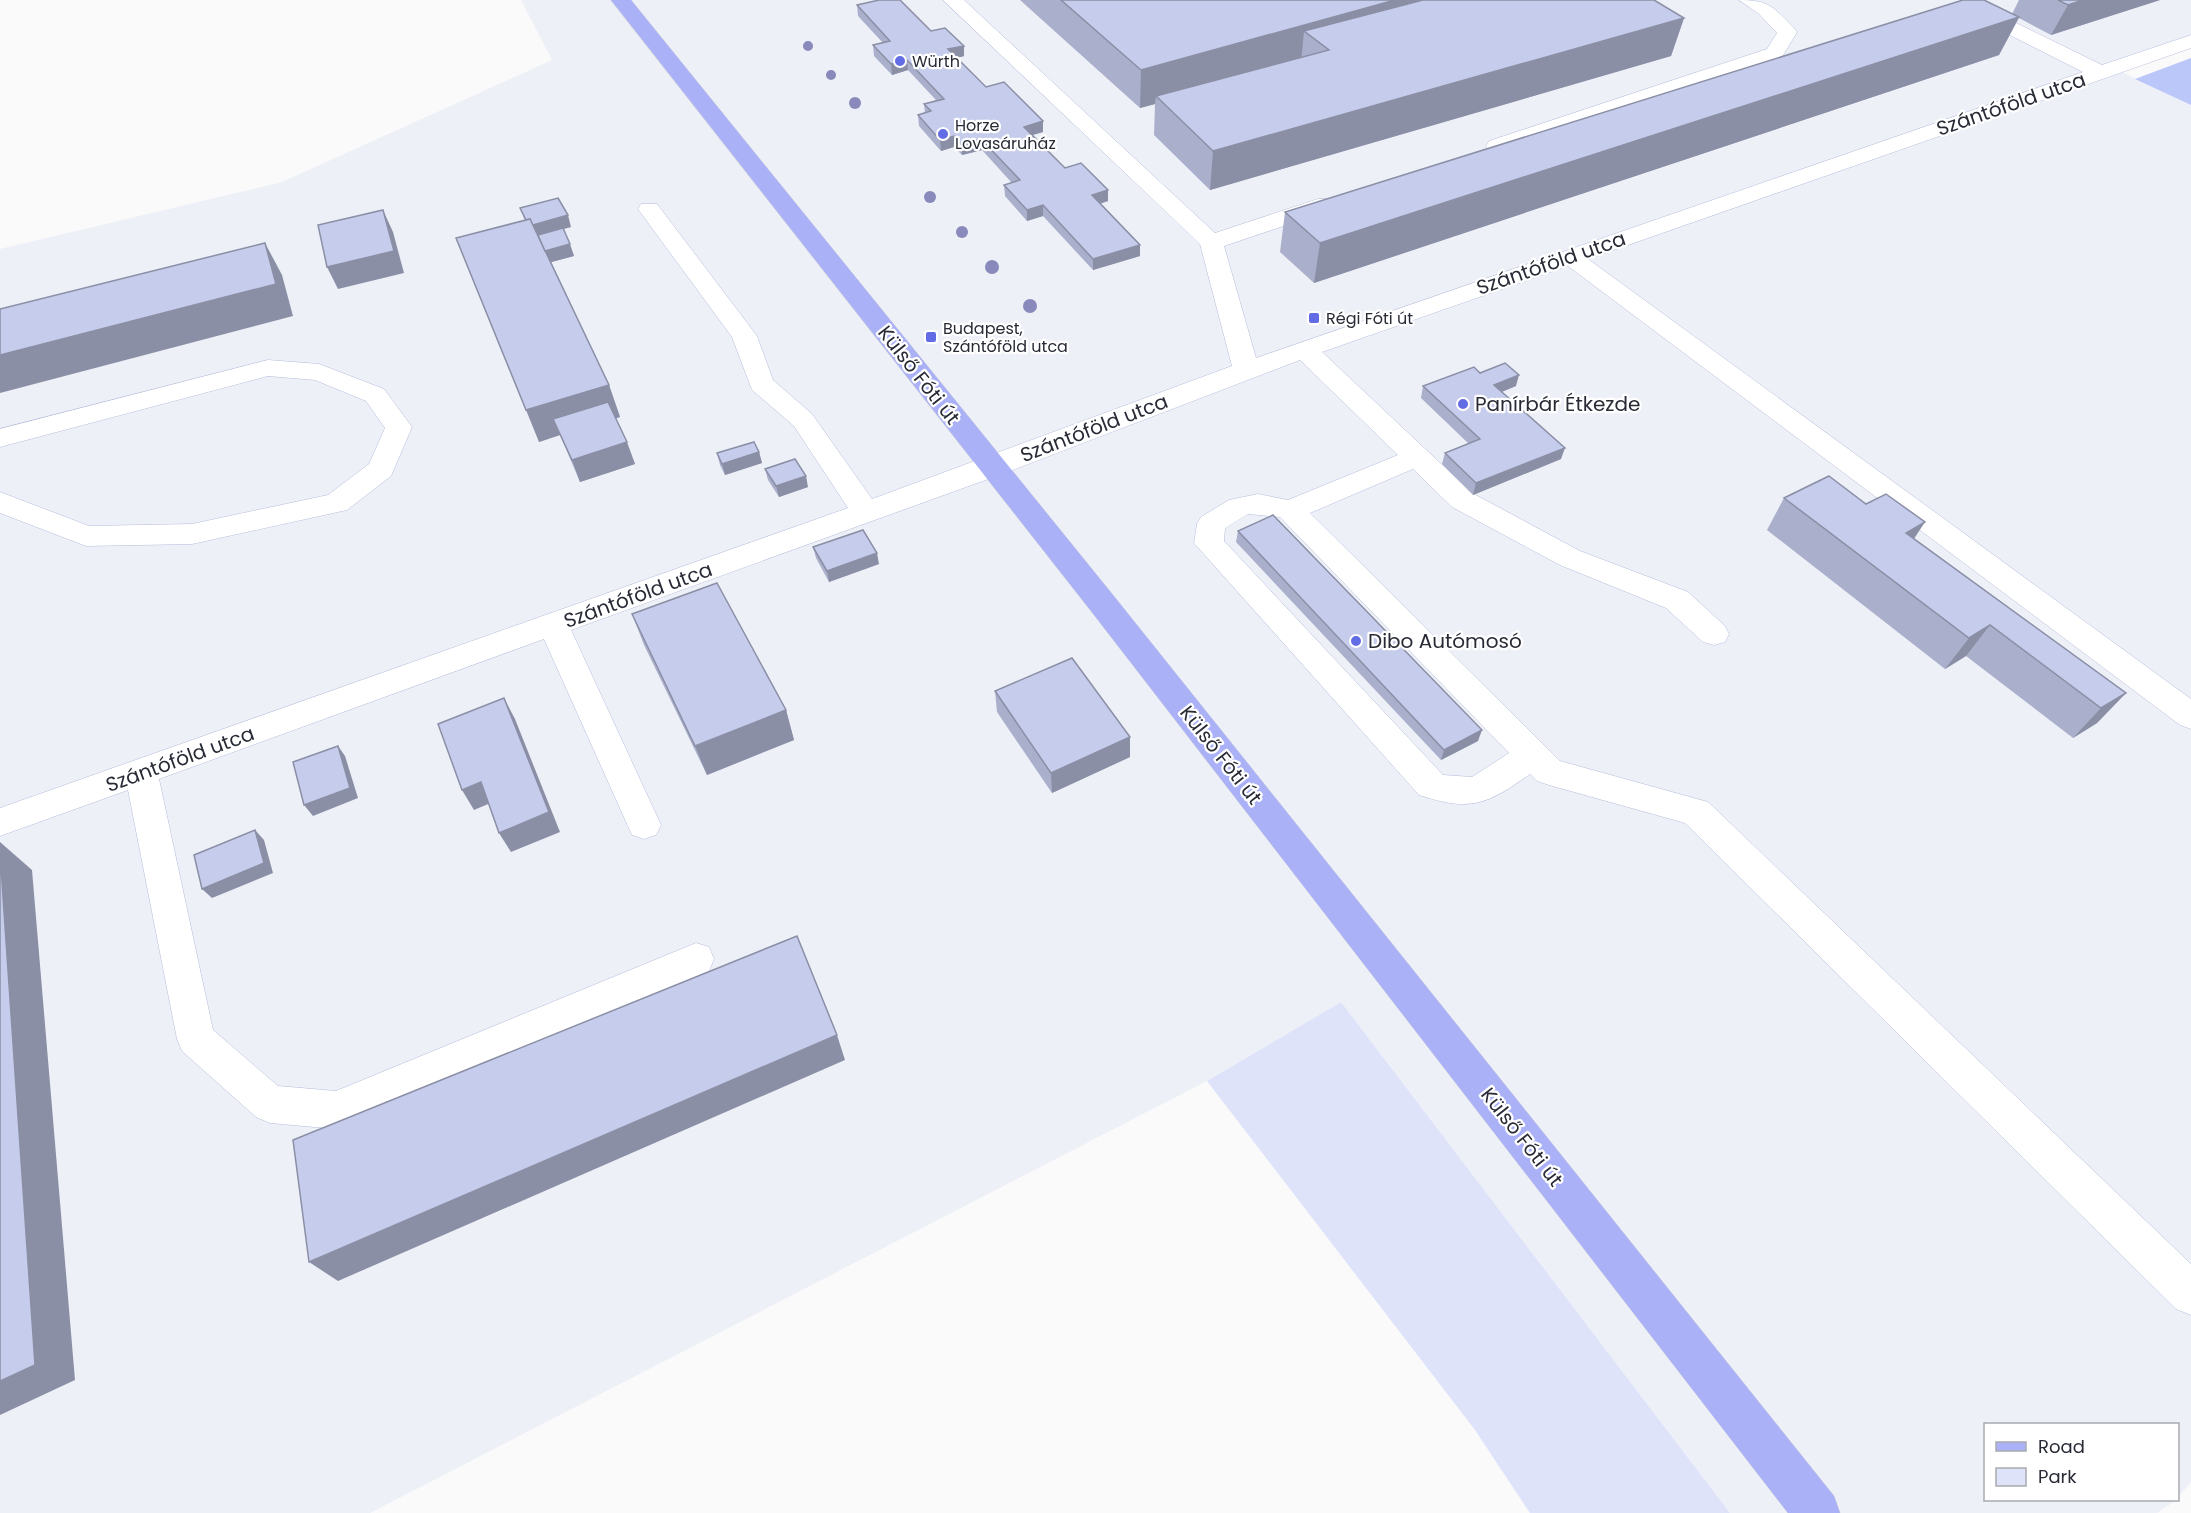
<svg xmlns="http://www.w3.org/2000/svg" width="2191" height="1513" viewBox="0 0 2191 1513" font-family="Poppins,sans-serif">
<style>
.built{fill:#eef0f8}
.green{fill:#dee3fa}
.forest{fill:#bcc7f9}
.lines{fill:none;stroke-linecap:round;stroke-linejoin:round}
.minor-casing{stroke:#b5bcdb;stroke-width:1}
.major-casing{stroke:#d4d5d7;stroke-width:1}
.minor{fill:#fff;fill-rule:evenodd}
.major{fill:#aab1f7;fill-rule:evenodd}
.tree{fill:#8989bc}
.wall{fill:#aaafcb}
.shaded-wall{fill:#8b8fa5}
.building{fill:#c6ccec;stroke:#8b8fa5;stroke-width:1.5}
.poi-dot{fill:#626ce4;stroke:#fff;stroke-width:2}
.labels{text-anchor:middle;stroke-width:4.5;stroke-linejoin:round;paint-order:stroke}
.far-poi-label{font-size:16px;fill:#282b36;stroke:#fff;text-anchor:start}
.street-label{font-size:20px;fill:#282b36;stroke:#fff}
.poi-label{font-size:20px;fill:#282b36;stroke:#fff;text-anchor:start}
</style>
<rect width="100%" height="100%" fill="#fafafa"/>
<path class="built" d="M521,0h1670v42l-69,30 69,33v1377l-13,15v-73h-192v76l189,1 -18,12h-427l-389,-511 -134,79 -837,432h-370v-1264l282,-67 270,-122z"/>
<path class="green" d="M1341,1002l389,511h-200l-55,-83 -268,-349z"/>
<path class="forest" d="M2191,58v47l-56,-26z"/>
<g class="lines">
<defs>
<g id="minor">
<path d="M943,0h21l251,233 103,-34h16l3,5 -3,5 -110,37 32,112 827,-286 -117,-59 -7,-13h20l2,6 121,59 89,-30v13l-603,211 603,440v30l-11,-4 -612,-459 -246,86 150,141 108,58 108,41 37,34 4,8 -4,8 -11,3 -11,-3 -37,-34 -106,-43 -108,-58 -39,-38 -103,44 250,248 148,41 483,462v51l-15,-6 -491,-486 -136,-38 -12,-4 -7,-7c-43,31 -60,38 -111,21l-225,-252 3,-19 4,-7 28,-17 29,-6 30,6 110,-45 -98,-95 -298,114 -431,156 90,195 -5,10 -12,4 -12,-4 -88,-196 -385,140 54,251 65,56 58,5 360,-148 13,4 5,12 -5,12 -372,158 -67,-6 -14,-6 -74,-66 -5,-12 -49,-249 -128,46v-28l848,-300 -54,-82 -42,-36 -20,-53 -94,-128 3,-5h16l100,132 16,44 39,34 60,85 360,-133 -32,-122zM1248,514l32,3 229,236 -37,24 -29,-2 -219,-234 1,-13z"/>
<path d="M1739,0c31,0 34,7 55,28l3,4 -15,25 -277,94h-16l-3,-5 3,-5 278,-92 10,-16 -18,-19z"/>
<path d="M268,360l51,4 65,25 28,38 -21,49 -44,34 -155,34 -106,2 -86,-33v-21l89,34 103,-2 136,-29 41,-31 16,-36 -19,-27 -51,-21 -47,-4 -268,71v-18z"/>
</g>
<path id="major" d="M611,0h20l482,595 721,901 6,17h-52l-697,-902z"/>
</defs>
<use href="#minor" class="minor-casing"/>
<use href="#major" class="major-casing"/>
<use href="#minor" class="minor"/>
<use href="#major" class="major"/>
</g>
<g class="tree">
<circle cx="808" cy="46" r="5"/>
<circle cx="831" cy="75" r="5"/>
<circle cx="855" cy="103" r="6"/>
<circle cx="930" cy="197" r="6"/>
<circle cx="962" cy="232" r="6"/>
<circle cx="992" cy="267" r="7"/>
<circle cx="1030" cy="306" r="7"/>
</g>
<g class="wall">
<path d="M1020,0h634l30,18 -13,38 -461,134 -56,-55 1,-31 -15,4z"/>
<path d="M2019,0h141l-109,35 -32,-17 -20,37 -685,228 -34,-31 5,-40 727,-198z"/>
<path d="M857,5l74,26 33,15v10l-7,2 29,29 57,45 -10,3 32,33 43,22v11l-8,3 40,41v11l-47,14 -50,-54 -16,5 -22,-25 -1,-11 8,-2 -30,-33 -20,5 -8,-8 -13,4 -22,-25 -1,-11 7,-2 -1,-9 12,-4 -28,-30 -16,5 -18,-19 -1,-11 10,-2 -25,-27z"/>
<path d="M520,208l51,19 -8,2 11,27 -23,6 58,123 11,32 -4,1 19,46 -55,18 -20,-47 -21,7 -14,-221z"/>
<path d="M1480,373l36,13 -14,6 59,67 -88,36 -31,-31 3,-11 24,-9 -48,-46 2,-12z"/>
<path d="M759,452l3,11 -37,12 -5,-10 -3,-12z"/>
<path d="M765,469l43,18 -29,10 -11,-17z"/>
<path d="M1784,498l130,40 212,155 -29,30 -24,15 -107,-82 -21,13 -178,-139z"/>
<path d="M1238,531l240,210 -37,19 -205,-218z"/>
<path d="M813,547l66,17 -50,18 -13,-24z"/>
<path d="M632,614l154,96 8,30 -87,35 -63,-130z"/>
<path d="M995,691l135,46v20l-78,36 -55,-81z"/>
</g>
<g class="shaded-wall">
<path d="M1395,0h126l-192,50 -25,-19 -3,32 -145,33 -1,8 -15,4 1,-38z"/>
<path d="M2083,0h77l-109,35 17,-30z"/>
<path d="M2019,17l-20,38 -685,228 6,-40z"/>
<path d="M1684,18l-13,38 -461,134 3,-39z"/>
<path d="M964,46v10l-15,4 -1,-11z"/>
<path d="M907,60l1,10 -16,5 -1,-11z"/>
<path d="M1043,121v11l-18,5 -1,-10z"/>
<path d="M954,136v11l-13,4 -1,-11z"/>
<path d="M981,139l1,11 -20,5 -1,-11z"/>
<path d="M1108,190v11l-16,5v-11z"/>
<path d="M1043,205v11l-16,5v-11z"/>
<path d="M383,210l10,22 11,41 -66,16 -11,-22z"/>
<path d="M568,215l3,12 -38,10 -4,-11z"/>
<path d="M265,243l17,32 11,41 -293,77v-38z"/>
<path d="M570,244l4,12 -26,7 -4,-11z"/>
<path d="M1140,245v11l-47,14v-11z"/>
<path d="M1519,375l-3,11 -25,10 3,-11z"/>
<path d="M609,385l11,32 -59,18 -8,-16 7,16 -21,7 -13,-32z"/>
<path d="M627,442l8,22 -55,18 -8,-22z"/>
<path d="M1565,448l-4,11 -88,36 3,-12z"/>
<path d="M759,452l3,11 -37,12 -3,-11z"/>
<path d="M806,476l2,11 -29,10 -3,-11z"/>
<path d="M1925,522l-21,32 2,-21z"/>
<path d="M877,553l2,11 -50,18 -2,-11z"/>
<path d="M1990,625l-24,31 -21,13 24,-31z"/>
<path d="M2126,693l-29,30 -24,15 28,-30z"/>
<path d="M504,698l11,21 45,113 -49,20 -12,-19z"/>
<path d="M786,710l8,30 -87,35 -12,-29z"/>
<path d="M1482,730l-4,11 -37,19 3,-10z"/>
<path d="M1130,737v20l-78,36 -1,-20z"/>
<path d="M338,746l7,10 13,42 -45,18 -9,-11z"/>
<path d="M481,782l12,20 -19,8 -12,-20z"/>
<path d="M255,830l9,10 9,33 -61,25 -10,-9z"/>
<path d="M0,842l32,28 43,510 -75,35z"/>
<path d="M837,1035l8,25 -507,221 -29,-19z"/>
</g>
<g class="building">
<path d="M879,0h21l31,31 14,-3 19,18 -16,3 38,38 18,-5 39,39 -19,6 41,41 16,-5 27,27 -16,5 48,50 -47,14 -50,-54 -16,5 -23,-25 16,-5 -39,-41 -20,5 -7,-8 -14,4 -22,-25 13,-4 -7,-7 20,-5 -37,-39 -16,4 -18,-19 17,-4 -33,-36z"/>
<path d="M1061,0h334l-254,70z"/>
<path d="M1423,0h231l30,18 -471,133 -57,-55 173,-46 -25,-19z"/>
<path d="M1963,0h21l35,17 -699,226 -35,-31z"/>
<path d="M2058,0h25l-15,5z"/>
<path d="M558,198l10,17 -35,10 -3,-6 -4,1 -6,-12z"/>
<path d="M383,210l11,41 -67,16 -9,-42z"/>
<path d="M530,219l79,166 -83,25 -70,-172z"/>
<path d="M563,228l7,16 -25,7 -7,-16z"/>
<path d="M265,243l11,41 -276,71v-46z"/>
<path d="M1505,363l14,12 -25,10 71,63 -89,35 -31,-30 35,-14 -57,-53 51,-19 6,6z"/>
<path d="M608,402l19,40 -55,18 -19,-41z"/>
<path d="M754,442l5,10 -37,12 -5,-11z"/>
<path d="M795,459l11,17 -30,10 -11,-17z"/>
<path d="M1829,476l37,28 20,-10 39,28 -19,11 220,160 -25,15 -111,-83 -21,13 -185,-140z"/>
<path d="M1273,515l209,215 -38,20 -206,-219z"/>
<path d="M863,530l14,23 -50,18 -14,-24z"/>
<path d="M717,583l69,127 -91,36 -63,-132z"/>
<path d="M1072,658l58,79 -79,36 -56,-82z"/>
<path d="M504,698l45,114 -50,21 -18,-51 -19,8 -24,-66z"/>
<path d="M338,746l12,42 -46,17 -11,-43z"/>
<path d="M255,830l9,33 -62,26 -8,-34z"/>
<path d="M0,853l35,512 -35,16z"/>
<path d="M797,936l40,99 -528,227 -16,-122z"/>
</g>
<g class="poi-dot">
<circle cx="900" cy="61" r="6"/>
<circle cx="943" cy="134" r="6"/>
<rect x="1308" y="312" width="12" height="12" rx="3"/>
<rect x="925" y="331" width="12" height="12" rx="3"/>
<circle cx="1463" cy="404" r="6"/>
<circle cx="1356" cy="641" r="6"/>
</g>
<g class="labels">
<g class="far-poi-label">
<text x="912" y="67">Würth</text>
<text x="955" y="131">Horze<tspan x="955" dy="18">Lovasáruház</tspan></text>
<text x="1326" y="324">Régi Fóti út</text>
<text x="943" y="334">Budapest,<tspan x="943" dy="18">Szántóföld utca</tspan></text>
</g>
<g class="street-label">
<text transform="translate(2011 104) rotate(-19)" y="7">Szántóföld utca</text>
<text transform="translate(1551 263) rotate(-19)" y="7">Szántóföld utca</text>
<text transform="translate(919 375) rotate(52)" y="7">Külső Fóti út</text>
<text transform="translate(1094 428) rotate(-21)" y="7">Szántóföld utca</text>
<text transform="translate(638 595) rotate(-20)" y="7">Szántóföld utca</text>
<text transform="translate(1221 755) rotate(52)" y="7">Külső Fóti út</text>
<text transform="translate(180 759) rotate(-20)" y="7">Szántóföld utca</text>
<text transform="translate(1522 1137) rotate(52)" y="7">Külső Fóti út</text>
</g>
<g class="poi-label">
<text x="1475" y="411">Panírbár Étkezde</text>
<text x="1368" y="648">Dibo Autómosó</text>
</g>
</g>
<rect x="1984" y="1423" width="195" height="78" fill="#ffffff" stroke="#a9aaaf" stroke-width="1.5"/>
<rect x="1996" y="1442" width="30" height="9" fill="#aab1f7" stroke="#a9aaaf" stroke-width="1.5"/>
<text x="2038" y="1453" font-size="18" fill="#282b36">Road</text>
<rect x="1996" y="1468" width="30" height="18" fill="#dee3fa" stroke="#a9aaaf" stroke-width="1.5"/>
<text x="2038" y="1483" font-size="18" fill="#282b36">Park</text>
</svg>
